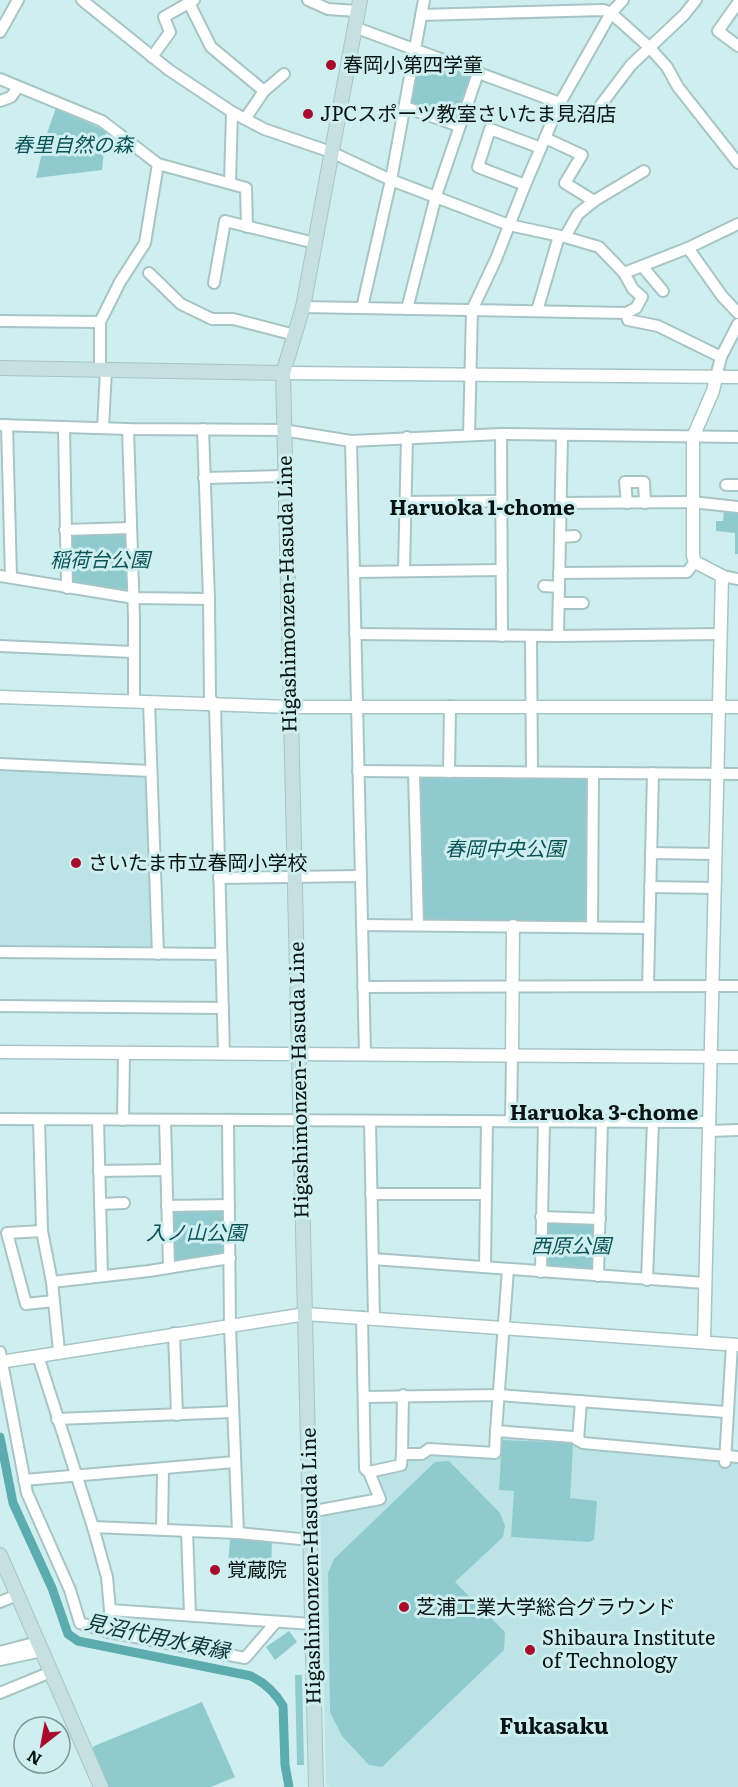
<svg xmlns="http://www.w3.org/2000/svg" width="738" height="1787" viewBox="0 0 738 1787" font-family="Literata,'Noto Sans JP',serif">
<style>
.built{fill:#bce4e6}
.green{fill:#8fcbce}
.lines{fill:none;stroke-linecap:round;stroke-linejoin:round}
.canal{stroke:#5babaf;stroke-width:9}
.minor-casing{stroke:#a7c5c6;stroke-width:14}
.tertiary-casing{stroke:#a7c5c6;stroke-width:15}
.secondary-casing{stroke:#a7c5c6;stroke-width:16}
.minor{stroke:#fff;stroke-width:10}
.tertiary{stroke:#fff;stroke-width:12}
.secondary{stroke:#c6e0e2;stroke-width:14}
.poi-dot{fill:#a60c2c;stroke:#cfeeef;stroke-width:2}
.labels{text-anchor:middle;stroke-width:6;stroke-linejoin:round;paint-order:stroke}
.poi-label{font-size:20px;fill:#081313;stroke:#cfeeef;text-anchor:start}
.park-label{font-size:20px;font-style:italic;fill:#0a5356;stroke:#cfeeef}
.street-label{font-size:20px;fill:#081313;stroke:#cfeeef}
.neighbourhood-label{font-size:21px;font-weight:bold;fill:#081313;stroke:#cfeeef}
.water-label{font-size:21px;font-style:italic;fill:#0c3536;stroke:#cfeeef}
.quarter-label{font-size:22px;font-weight:bold;fill:#081313;stroke:#cfeeef}
</style>
<rect width="100%" height="100%" fill="#cfeeef"/>
<g class="built">
<path d="M0,768l148,9 7,175 -155,-3z"/>
<path d="M500,1436l74,4 6,5 158,17v325h-406l-6,-2 -6,-270 55,-9 10,-5 -10,-24 2,-3 29,-6 1,-7 2,-2 16,-1 3,-5 71,4z"/>
</g>
<g class="green">
<path d="M420,58l50,18 -16,44 -44,-16z"/>
<path d="M56,108l50,23 -4,39 -66,8 10,-42z"/>
<path d="M724,509l14,1v44h-3v-21l-19,-2v-10h7z"/>
<path d="M126,532l1,62 -56,-9 -1,-51z"/>
<path d="M420,778l168,1 -1,143 -163,-2z"/>
<path d="M225,1208l1,44 -53,9 -3,-52z"/>
<path d="M547,1221l50,2 -2,46 -3,3 -45,-4 -3,-2 1,-43z"/>
<path d="M502,1440l69,3 2,3 -3,52 27,3 -3,39 -5,2 -78,-5 3,-46 -15,-1z"/>
<path d="M449,1461l51,52 5,13 -2,11 -48,45 50,50 -1,18 -122,117 -13,-2 -27,-29 -12,-24 -2,-139 6,-14 101,-97z"/>
<path d="M230,1539l42,3 -1,26 -43,-3z"/>
<path d="M289,1631l8,11 -22,18 -9,-13z"/>
<path d="M295,1675h7l2,90h-7z"/>
<path d="M202,1702l33,75 -24,10h-102l-17,-37 2,-4z"/>
</g>
<g class="lines">
<path class="canal" d="M0,1437l13,66 39,85 16,46 10,7 173,35c14,7 24,16 32,30l2,59 4,22"/>
<defs>
<g id="minor">
<path d="M82,0l87,70 63,42 32,17 67,23 60,28 118,45 56,12 34,10 25,26 9,16 9,8 -6,11 -10,5"/>
<path d="M308,0l20,9 29,2"/>
<path d="M189,3l22,44 53,44"/>
<path d="M738,3l-20,28 20,15"/>
<path d="M421,15l183,-5 7,3 38,34 18,20 11,20 60,76"/>
<path d="M354,27l206,76"/>
<path d="M0,32l18,-32"/>
<path d="M152,57l18,-25 -6,-15 30,-17"/>
<path d="M0,79l102,42 56,43 88,24 1,39"/>
<path d="M0,101l11,-4 7,-10"/>
<path d="M600,106l31,-41 53,-50 12,-15"/>
<path d="M405,107l54,19"/>
<path d="M245,119l19,-28 20,-17"/>
<path d="M545,138l37,17 -17,28 29,18"/>
<path d="M230,183l2,-71"/>
<path d="M525,185l-47,-18 12,-38 51,19"/>
<path d="M565,237l13,-23 16,-13 50,-30"/>
<path d="M688,248l34,48 16,17"/>
<path d="M642,266l21,25"/>
<path d="M149,273l32,31 31,15h21l62,16"/>
<path d="M624,273l64,-25 50,-24"/>
<path d="M214,283l11,-62 90,22"/>
<path d="M303,307l323,6 2,7 30,6 63,31 -5,20"/>
<path d="M362,308l29,-128 33,-180"/>
<path d="M407,309l29,-113 42,-123"/>
<path d="M537,311l22,-75"/>
<path d="M0,321l100,1"/>
<path d="M721,357l17,-33"/>
<path d="M100,370v-48l20,-40 25,-39 13,-79"/>
<path d="M0,425l128,4 155,1 68,11 150,-7 237,3"/>
<path d="M7,425l4,152"/>
<path d="M64,427l3,161"/>
<path d="M103,428l3,-58"/>
<path d="M128,429l6,188v85"/>
<path d="M203,429l6,170 1,99 5,7 9,349"/>
<path d="M501,434l1,202"/>
<path d="M469,435l3,-125 24,-51 29,-74 35,-82 51,-90 12,-13"/>
<path d="M351,441l14,613"/>
<path d="M204,478l80,-2"/>
<path d="M726,485h12"/>
<path d="M404,502l97,-1"/>
<path d="M561,503l131,-1 46,5"/>
<path d="M627,503l-2,-21h19l1,21"/>
<path d="M65,530l65,-2"/>
<path d="M560,537l15,-1"/>
<path d="M404,571l3,-134"/>
<path d="M354,572l148,-2"/>
<path d="M559,573l128,-1 8,-10"/>
<path d="M0,576l134,22 75,1"/>
<path d="M722,576l16,3"/>
<path d="M544,586l15,1"/>
<path d="M559,603h24"/>
<path d="M355,634l203,2 163,-2"/>
<path d="M531,636l1,136"/>
<path d="M558,636l4,-201"/>
<path d="M0,646l133,6"/>
<path d="M149,702l9,252"/>
<path d="M0,764l151,7"/>
<path d="M358,771l380,3"/>
<path d="M414,772l4,153"/>
<path d="M449,772l1,-66"/>
<path d="M651,853l64,1"/>
<path d="M219,878l141,-2"/>
<path d="M650,887l64,1"/>
<path d="M362,925l287,3"/>
<path d="M592,927l1,-154"/>
<path d="M0,952l221,2"/>
<path d="M648,986l5,-213"/>
<path d="M363,987l375,-1"/>
<path d="M0,1006l223,2"/>
<path d="M0,1119l709,3"/>
<path d="M39,1120l3,111 10,51 7,69"/>
<path d="M98,1120l4,156"/>
<path d="M123,1120l1,-67"/>
<path d="M165,1120l4,147"/>
<path d="M511,1121l1,-65"/>
<path d="M228,1122l2,204 8,207"/>
<path d="M370,1122l4,196"/>
<path d="M709,1131l29,-1"/>
<path d="M99,1171l67,-1"/>
<path d="M371,1194h114"/>
<path d="M100,1204l24,-1"/>
<path d="M167,1206l62,-1"/>
<path d="M541,1217l59,2"/>
<path d="M42,1231l-35,2 19,71 28,-3"/>
<path d="M373,1259l332,24"/>
<path d="M485,1267l2,-146"/>
<path d="M541,1272l3,-151"/>
<path d="M598,1276l4,-155"/>
<path d="M647,1280l6,-158"/>
<path d="M52,1282l97,-11 81,-13"/>
<path d="M362,1317l3,152 4,3"/>
<path d="M174,1333l3,82"/>
<path d="M0,1352l27,141 43,97 10,33 29,9 136,26 31,-36"/>
<path d="M38,1356l55,171 14,50 3,33 -1,22"/>
<path d="M365,1397l134,-2 227,17"/>
<path d="M57,1419l176,-7"/>
<path d="M496,1431l12,-162"/>
<path d="M578,1440l3,-39"/>
<path d="M402,1454l1,-59"/>
<path d="M725,1462l7,-118"/>
<path d="M24,1480l211,-18"/>
<path d="M309,1512l71,-13 -11,-27 32,-7 1,-11h20l7,-5 66,4 1,-22 77,6 10,6 155,14"/>
<path d="M93,1527l145,6 72,7"/>
<path d="M162,1529l1,-59"/>
<path d="M187,1531l3,84"/>
<path d="M0,1602l17,-7"/>
<path d="M110,1610l202,14"/>
<path d="M0,1652l38,-10"/>
<path d="M0,1660l42,-9"/>
<path d="M0,1693l51,-21"/>
</g>
<g id="tertiary">
<path d="M283,373l455,4"/>
<path d="M0,697l290,10h448"/>
<path d="M0,1052l738,5"/>
<path d="M512,1056l1,-130"/>
<path d="M704,1342l18,-766 -27,-14 -2,-6v-119l20,-46 3,-14"/>
<path d="M0,1362l306,-48 432,31"/>
</g>
<g id="secondary">
<path d="M0,368l283,5"/>
<path d="M0,1555l101,232"/>
<path d="M316,1787l-33,-1414 20,-66 57,-307"/>
</g>
</defs>
<use href="#minor" class="minor-casing"/>
<use href="#tertiary" class="tertiary-casing"/>
<use href="#secondary" class="secondary-casing"/>
<use href="#minor" class="minor"/>
<use href="#tertiary" class="tertiary"/>
<use href="#secondary" class="secondary"/>
</g>
<g class="poi-dot">
<circle cx="331" cy="65" r="6"/>
<circle cx="308" cy="114" r="6"/>
<circle cx="76" cy="863" r="6"/>
<circle cx="215" cy="1570" r="6"/>
<circle cx="404" cy="1607" r="6"/>
<circle cx="530" cy="1650" r="6"/>
</g>
<g class="labels">
<g class="poi-label">
<text x="343" y="72">春岡小第四学童</text>
<text x="320" y="121">JPCスポーツ教室さいたま見沼店</text>
<text x="88" y="870">さいたま市立春岡小学校</text>
<text x="227" y="1577">覚蔵院</text>
<text x="416" y="1614">芝浦工業大学総合グラウンド</text>
<text x="542" y="1645">Shibaura Institute<tspan x="542" dy="23">of Technology</tspan></text>
</g>
<g class="park-label">
<text x="73" y="152">春里自然の森</text>
<text x="100" y="567">稲荷台公園</text>
<text x="505" y="856">春岡中央公園</text>
<text x="196" y="1240">入ノ山公園</text>
<text x="571" y="1253">西原公園</text>
</g>
<g class="street-label">
<text transform="translate(287 594) rotate(-91)" y="7">Higashimonzen-Hasuda Line</text>
<text transform="translate(299 1080) rotate(-91)" y="7">Higashimonzen-Hasuda Line</text>
<text transform="translate(311 1566) rotate(-91)" y="7">Higashimonzen-Hasuda Line</text>
</g>
<g class="neighbourhood-label">
<text x="482" y="515">Haruoka 1-chome</text>
<text x="604" y="1120">Haruoka 3-chome</text>
</g>
<g class="water-label">
<text transform="translate(157 1637) rotate(12)" y="7">見沼代用水東縁</text>
</g>
<g class="quarter-label">
<text x="554" y="1734">Fukasaku</text>
</g>
</g>
<g transform="translate(42 1745) rotate(211)"><circle r="28" fill="#cfeeef" stroke="#7f9697" stroke-width="1.5"/>
<path d="M0-4.5L10 22L0 15L-10 22Z" fill="#a60c2c"/>
<text y="-9" font-size="16" font-weight="bold" text-anchor="middle" fill="#081313">N</text>
</g>
</svg>
